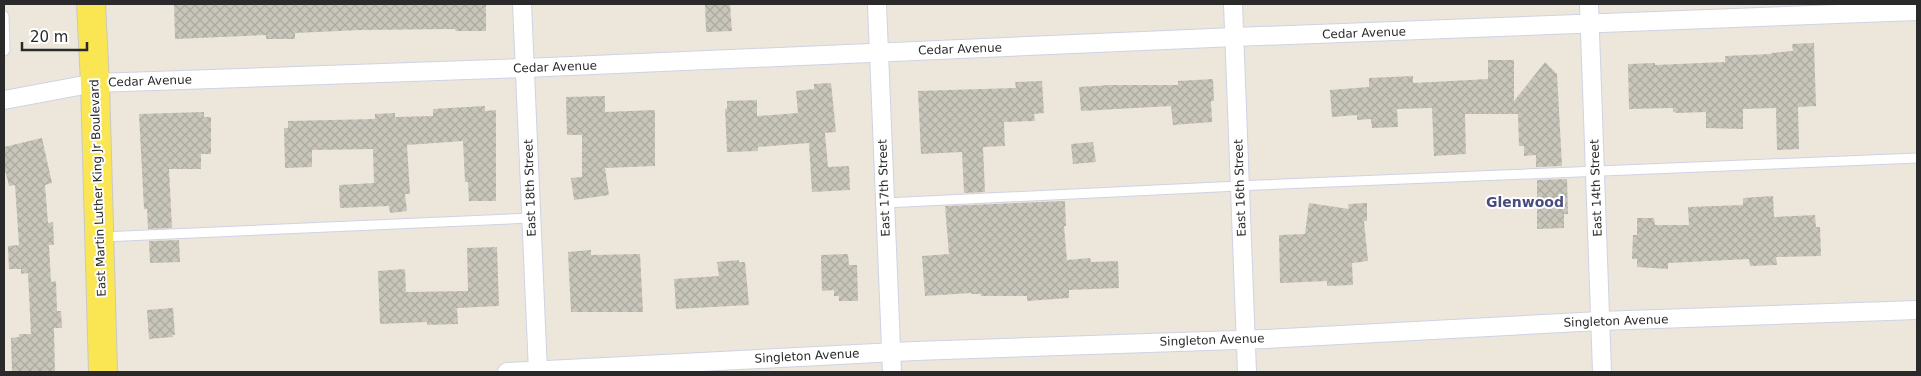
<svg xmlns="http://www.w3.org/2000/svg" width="1921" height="376" viewBox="0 0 1921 376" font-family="'DejaVu Sans',sans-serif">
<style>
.building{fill:url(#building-cross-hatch)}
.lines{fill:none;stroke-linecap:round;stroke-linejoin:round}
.service-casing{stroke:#d0d2e4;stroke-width:11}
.minor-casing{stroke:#d0d2e4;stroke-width:20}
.primary-casing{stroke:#c8c8c8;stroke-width:30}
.service{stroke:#fff;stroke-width:9}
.minor{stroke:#fff;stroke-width:18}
.primary{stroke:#fae653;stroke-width:28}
.labels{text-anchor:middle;stroke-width:4;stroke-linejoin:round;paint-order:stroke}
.street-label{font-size:12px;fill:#2a2a2a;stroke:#fff}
.neighbourhood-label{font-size:14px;font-weight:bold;fill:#474b7e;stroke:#fff}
</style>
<defs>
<pattern id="building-cross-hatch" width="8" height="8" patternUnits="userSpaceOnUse" patternTransform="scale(1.25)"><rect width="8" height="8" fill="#c8c5ba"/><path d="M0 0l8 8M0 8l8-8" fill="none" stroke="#aca9a0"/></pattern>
</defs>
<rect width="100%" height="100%" fill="#ede7db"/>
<g class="building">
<path d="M174,4h305v1h7v26h-30l-1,-2 -94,1 -66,3v6h-29v-4l-91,4z"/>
<path d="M705,4h25l2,27 -26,1z"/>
<path d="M1814,43l2,63 -18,1 1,42 -22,1 -1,-42 -33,1v20l-37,-1v-16l-29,1 -4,-1v-4l-44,1 -1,-45 27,-1v2l70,-3v-6l46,-2v-1l22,-2 -1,-7z"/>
<path d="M1488,60h26v41l31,-39 12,12 5,92 -26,1v-12l-12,1v-10h-5l-1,-32h-53l1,40 -32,2 -2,-48 -35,1 1,18 -26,1 -1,-9 -14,1v-5l-25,2 -2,-27 39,-3v-9l44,-2v7l75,-4z"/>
<path d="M1213,79l1,22h-3l1,21 -39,3 -2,-19 -90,5 -2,-24 31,-2h68v-4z"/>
<path d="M1042,81l2,32 -10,1 1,7 -31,1 1,24 -22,1 2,45 -21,1 -2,-41 -41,2 -3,-63 98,-3 -1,-6z"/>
<path d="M831,83l5,49 -11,1 3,34 21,-1 1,24 -38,2 -3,-49 -51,4v4l-31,1 -2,-43h2v-8l30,-1v16l41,-3 -2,-22 18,-2v-5z"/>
<path d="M605,96v16l50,-2v56l-50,2 4,27 -35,5 -3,-22 11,-1v-42h-15l-1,-38z"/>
<path d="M485,106v5l11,-1v91h-27l-1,-19h-3l-2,-41 -56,4 3,49h-5l2,17 -17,2 -1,-7 -49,2 -1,-23 35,-2 -1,-34 -61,1v17l-27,1 -1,-40h4v-7l87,-2v-5l20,-1v4l38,-1v-7z"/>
<path d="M204,112v5h7v37h-10v15h-32l3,59 -24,1 -1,-20h-3l-5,-95z"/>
<path d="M42,138l10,45 -7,2 3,38 5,-1 1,23h-5l2,37 5,-1 1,30h4l1,17h-8l1,44h-43l-1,-34 8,-1v-3h12l-3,-61 -7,1v-5h-12l-1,-23 11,-1 -4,-60 -6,1 -3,-13h-2v-26z"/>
<path d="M1093,142l3,20 -23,2 -2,-20z"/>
<path d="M1567,179l1,35h-4v14l-27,1v-49z"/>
<path d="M1773,196l1,21 41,-2 1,12h4l1,29 -45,1 1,8 -27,1 -1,-7 -81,4v6l-31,-2v-8h-5l1,-24h4v-17h17l1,7h34l-1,-18 55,-2v-7z"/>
<path d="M1065,201l1,25h-2l3,34 23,-2 1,4 27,-1 1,27 -50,2v8l-42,3v-5h-46v-2h-10v-1l-46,3 -3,-40 27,-2 -4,-48z"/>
<path d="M1309,203l40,6 -1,-5 19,-1v18h-3l4,40 -16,2 1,22 -26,1v-5l-47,2 -1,-48 26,-1z"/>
<path d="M179,240l1,22 -30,1 -1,-22z"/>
<path d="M497,247l2,59 -42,2 1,16 -31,1v-3l-47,2 -2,-53 27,-2 1,23 62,-1 -1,-43z"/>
<path d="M591,250v5l49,-1 3,58h-72l-3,-60z"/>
<path d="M848,254l1,11h8l1,36h-19v-5h-5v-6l-12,1 -1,-36z"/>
<path d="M739,260v2h6l4,43 -73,4 -2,-30 45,-3 -2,-14z"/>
<path d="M173,308l2,27h-3l1,2 -24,2 -2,-29z"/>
</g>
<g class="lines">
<defs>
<g id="service">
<path d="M4,16l1,34 -1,1"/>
<path d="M885,203l374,-18 658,-27"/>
<path d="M102,237l429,-19"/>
</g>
<g id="minor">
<path d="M522,4l16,368"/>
<path d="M877,4l15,368"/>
<path d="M1233,4l14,368"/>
<path d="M1589,4l13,368"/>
<path d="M4,100l91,-17 430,-15 710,-31 682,-26"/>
<path d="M507,372l408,-21 351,-12 334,-18 317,-11"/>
</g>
<path id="primary" d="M91,4l4,79 8,289"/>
</defs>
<use href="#service" class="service-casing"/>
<use href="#minor" class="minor-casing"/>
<use href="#primary" class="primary-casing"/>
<use href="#service" class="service"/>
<use href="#minor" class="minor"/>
<use href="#primary" class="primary"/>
</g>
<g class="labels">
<g class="street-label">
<text transform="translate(1364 33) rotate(-2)" y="4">Cedar Avenue</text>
<text transform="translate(960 49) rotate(-2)" y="4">Cedar Avenue</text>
<text transform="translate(555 67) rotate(-2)" y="4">Cedar Avenue</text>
<text transform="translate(150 81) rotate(-2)" y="4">Cedar Avenue</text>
<text transform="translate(98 188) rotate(-92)" y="4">East Martin Luther King Jr Boulevard</text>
<text transform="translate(530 188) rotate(-92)" y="4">East 18th Street</text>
<text transform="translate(884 188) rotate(-92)" y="4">East 17th Street</text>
<text transform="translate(1240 188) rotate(-92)" y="4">East 16th Street</text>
<text transform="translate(1596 188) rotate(-92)" y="4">East 14th Street</text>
<text transform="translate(1616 321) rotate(-2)" y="4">Singleton Avenue</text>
<text transform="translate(1212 340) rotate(-2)" y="4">Singleton Avenue</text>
<text transform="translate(807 356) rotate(-3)" y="4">Singleton Avenue</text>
</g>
<g class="neighbourhood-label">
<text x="1525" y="207">Glenwood</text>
</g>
</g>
<rect width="1921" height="376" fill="none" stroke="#2a2a2a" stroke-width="10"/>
<path d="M22 42v8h65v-8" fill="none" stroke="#2a2a2a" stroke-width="2.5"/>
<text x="30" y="42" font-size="15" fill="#2a2a2a" stroke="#ffffff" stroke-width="4" paint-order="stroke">20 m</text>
</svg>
